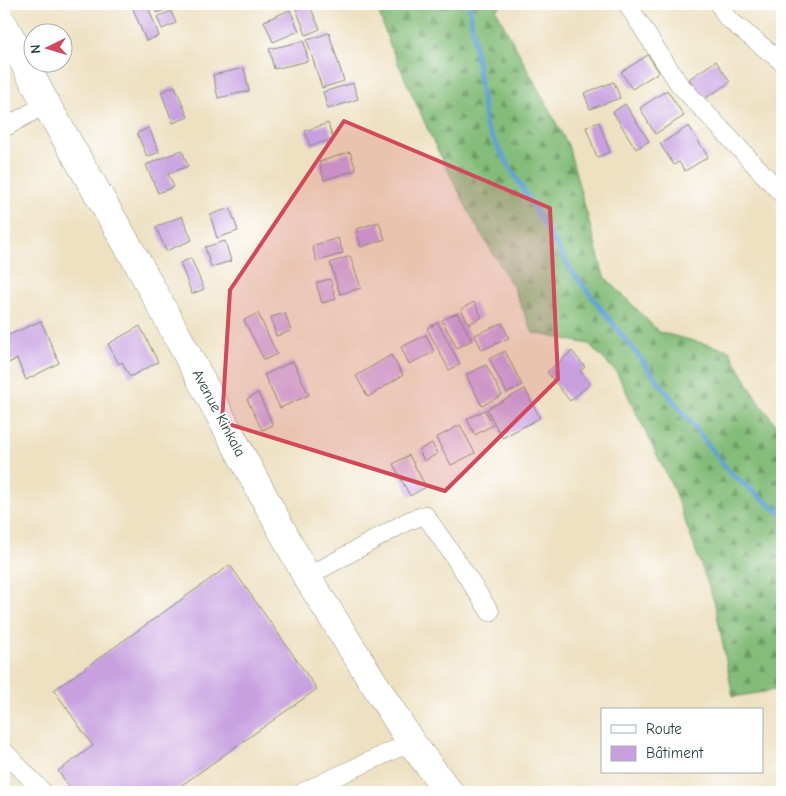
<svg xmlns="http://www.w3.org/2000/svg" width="786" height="796" viewBox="0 0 786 796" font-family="'Comic Neue',sans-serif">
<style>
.forest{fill:url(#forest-firs);stroke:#527c56}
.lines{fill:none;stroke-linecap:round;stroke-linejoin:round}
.stream{stroke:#63a3d6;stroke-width:5}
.building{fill:#c8a0e0}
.street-casing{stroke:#868f7b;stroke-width:19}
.primary-casing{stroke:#868f7b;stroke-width:29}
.street{stroke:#fff;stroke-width:18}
.primary{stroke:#fff;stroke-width:28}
.marked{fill:#d1495b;fill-opacity:0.2;stroke:#d1495b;stroke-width:4;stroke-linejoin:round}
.labels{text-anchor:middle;stroke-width:4;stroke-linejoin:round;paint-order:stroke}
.street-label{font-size:15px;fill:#1f3d34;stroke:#fff}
</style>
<defs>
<pattern id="forest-firs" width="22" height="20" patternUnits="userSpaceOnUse" patternTransform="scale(1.25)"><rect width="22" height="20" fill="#84bc79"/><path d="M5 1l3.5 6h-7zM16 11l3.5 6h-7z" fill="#6b9a64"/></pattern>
</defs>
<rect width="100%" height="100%" fill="#fff"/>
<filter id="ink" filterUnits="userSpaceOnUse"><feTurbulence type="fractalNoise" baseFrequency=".02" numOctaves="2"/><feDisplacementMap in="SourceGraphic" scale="10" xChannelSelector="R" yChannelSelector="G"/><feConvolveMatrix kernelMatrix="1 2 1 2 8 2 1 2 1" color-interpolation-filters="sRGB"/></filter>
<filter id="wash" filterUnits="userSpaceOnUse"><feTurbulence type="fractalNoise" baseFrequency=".0096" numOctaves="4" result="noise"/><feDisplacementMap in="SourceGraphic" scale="20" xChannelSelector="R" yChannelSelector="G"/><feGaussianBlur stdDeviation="1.12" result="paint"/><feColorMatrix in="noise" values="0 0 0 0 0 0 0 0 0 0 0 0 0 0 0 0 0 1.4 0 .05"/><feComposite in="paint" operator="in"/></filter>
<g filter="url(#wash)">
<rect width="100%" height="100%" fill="#eee1c2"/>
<path class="forest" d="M376,4h125l-5,6 72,135 36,131 55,56 70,18 27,48 26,35v256l-49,8 -18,-93 -42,-116 -56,-115 -28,-29 -56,-11 -20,-46 -40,-67 -40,-79 -44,-98z"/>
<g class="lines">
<path class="stream" d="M469,4l17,123 85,143 159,203 52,41"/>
</g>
<g id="blocks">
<g class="building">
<path d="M131,4h16l12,32 -13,5z"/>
<path d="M153,4h14l2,4 -12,5z"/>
<path d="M301,4h8l11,25 -14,6 -11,-29z"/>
<path d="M290,10l9,21 -26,11 -9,-21z"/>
<path d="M171,11l5,12 -14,6 -5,-12z"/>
<path d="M329,33l15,48 -22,7 -15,-48z"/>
<path d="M304,41l4,20 -34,8 -5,-20z"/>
<path d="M648,55l11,17 -27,17 -11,-17z"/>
<path d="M716,61l14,21 -27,18 -14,-21z"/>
<path d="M244,68l5,23 -31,7 -5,-23z"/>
<path d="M614,82l6,16 -30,11 -6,-16z"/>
<path d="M353,83l5,16 -30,10 -5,-17z"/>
<path d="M175,86l13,31 -15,6 -12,-31z"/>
<path d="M667,90l17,26 -29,18 -15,-26z"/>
<path d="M625,104l24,37 -13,8 -23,-37z"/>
<path d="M599,122l11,30 -13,5 -11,-30z"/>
<path d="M328,123l5,16 -23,7 -5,-15z"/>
<path d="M689,126l19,31 -23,14 -6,-9 -5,3 -14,-21z"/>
<path d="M149,128l10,24 -12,5 -10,-24z"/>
<path d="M182,150l6,16 -20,8 6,13 -16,6 -12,-28z"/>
<path d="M350,152l6,18 -32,10 -5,-18z"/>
<path d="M230,208l8,23 -21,7 -7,-23z"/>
<path d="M182,216l10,24 -26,11 -10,-24z"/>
<path d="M379,222l6,17 -24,8 -5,-18z"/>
<path d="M338,238l5,15 -26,9 -5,-16z"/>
<path d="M225,241l6,20 -20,6 -6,-20z"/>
<path d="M350,256l11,32 -21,6 -10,-31z"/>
<path d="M191,258l13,31 -12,5 -12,-31z"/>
<path d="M330,279l6,20 -14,4 -6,-20z"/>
<path d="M474,302l8,15 -13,7 -8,-15z"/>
<path d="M258,313l19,41 -13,6 -20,-40z"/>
<path d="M285,313l6,18 -15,5 -5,-19z"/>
<path d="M457,313l15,27 -15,8 -15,-28z"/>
<path d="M41,321l18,42 -33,17 -9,-21 -13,6v-28z"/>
<path d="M438,323l22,41 -11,6 -22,-42z"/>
<path d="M502,323l7,15 -27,12 -7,-15z"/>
<path d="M140,326l18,36 -28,15 -8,-15 -3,2 -11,-20z"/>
<path d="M426,335l8,17 -25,12 -8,-17z"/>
<path d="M505,351l17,34 -15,8 -18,-34z"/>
<path d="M572,351l13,16 -5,4 10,13 -20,17 -23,-29z"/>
<path d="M391,355l12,20 -35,22 -12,-21z"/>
<path d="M293,361l16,34 -29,13 -16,-33z"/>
<path d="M486,365l16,30 -20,11 -16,-31z"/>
<path d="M525,389l15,29 -38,20 -15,-29z"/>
<path d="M258,393l15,32 -11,5 -15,-31z"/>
<path d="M485,410l8,15 -18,10 -8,-16z"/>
<path d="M460,425l15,28 -24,12 -15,-27z"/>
<path d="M432,443l5,11 -13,7 -5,-11z"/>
<path d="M409,455l17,32 -16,9 -17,-32z"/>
<path d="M230,565l87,124 -145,103h-99l-15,-21 35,-25 -39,-56z"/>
</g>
</g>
</g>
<g filter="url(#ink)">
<use href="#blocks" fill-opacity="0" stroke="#868f7b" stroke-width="1"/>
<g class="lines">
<defs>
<g id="street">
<path d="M627,4l52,80 103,110"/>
<path d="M719,4l8,14 55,44"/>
<path d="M4,128l42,-24"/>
<path d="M307,577l101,-56 17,-6 28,40 37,57"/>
<path d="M4,751l39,41"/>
<path d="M303,792l108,-50"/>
</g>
<path id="primary" d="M4,25l42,79 93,161 168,312 104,165 38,50"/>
</defs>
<use href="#street" class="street-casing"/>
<use href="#primary" class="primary-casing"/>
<use href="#street" class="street"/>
<use href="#primary" class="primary"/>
</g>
</g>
<path class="marked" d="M344,121l206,87 8,171 -113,112 -223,-69 8,-132z"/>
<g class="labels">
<g class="street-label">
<text transform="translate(219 413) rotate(62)" y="5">Avenue Kinkala</text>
</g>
</g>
<rect width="786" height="796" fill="none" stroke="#fff" stroke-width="20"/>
<rect x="601" y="708" width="162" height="65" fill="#ffffff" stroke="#a5b1ae"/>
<rect x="611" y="725" width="25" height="8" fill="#ffffff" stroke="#a5b1ae"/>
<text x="646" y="734" font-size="15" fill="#1f3d34">Route</text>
<rect x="611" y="746" width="25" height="15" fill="#c8a0e0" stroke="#a5b1ae"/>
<text x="646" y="758" font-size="15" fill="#1f3d34">Bâtiment</text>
<g transform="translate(48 48) rotate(265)"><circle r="24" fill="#ffffff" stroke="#a5b1ae"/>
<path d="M0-4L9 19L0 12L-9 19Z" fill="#d1495b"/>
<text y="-8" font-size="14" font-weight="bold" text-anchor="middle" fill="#1f3d34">N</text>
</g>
</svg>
